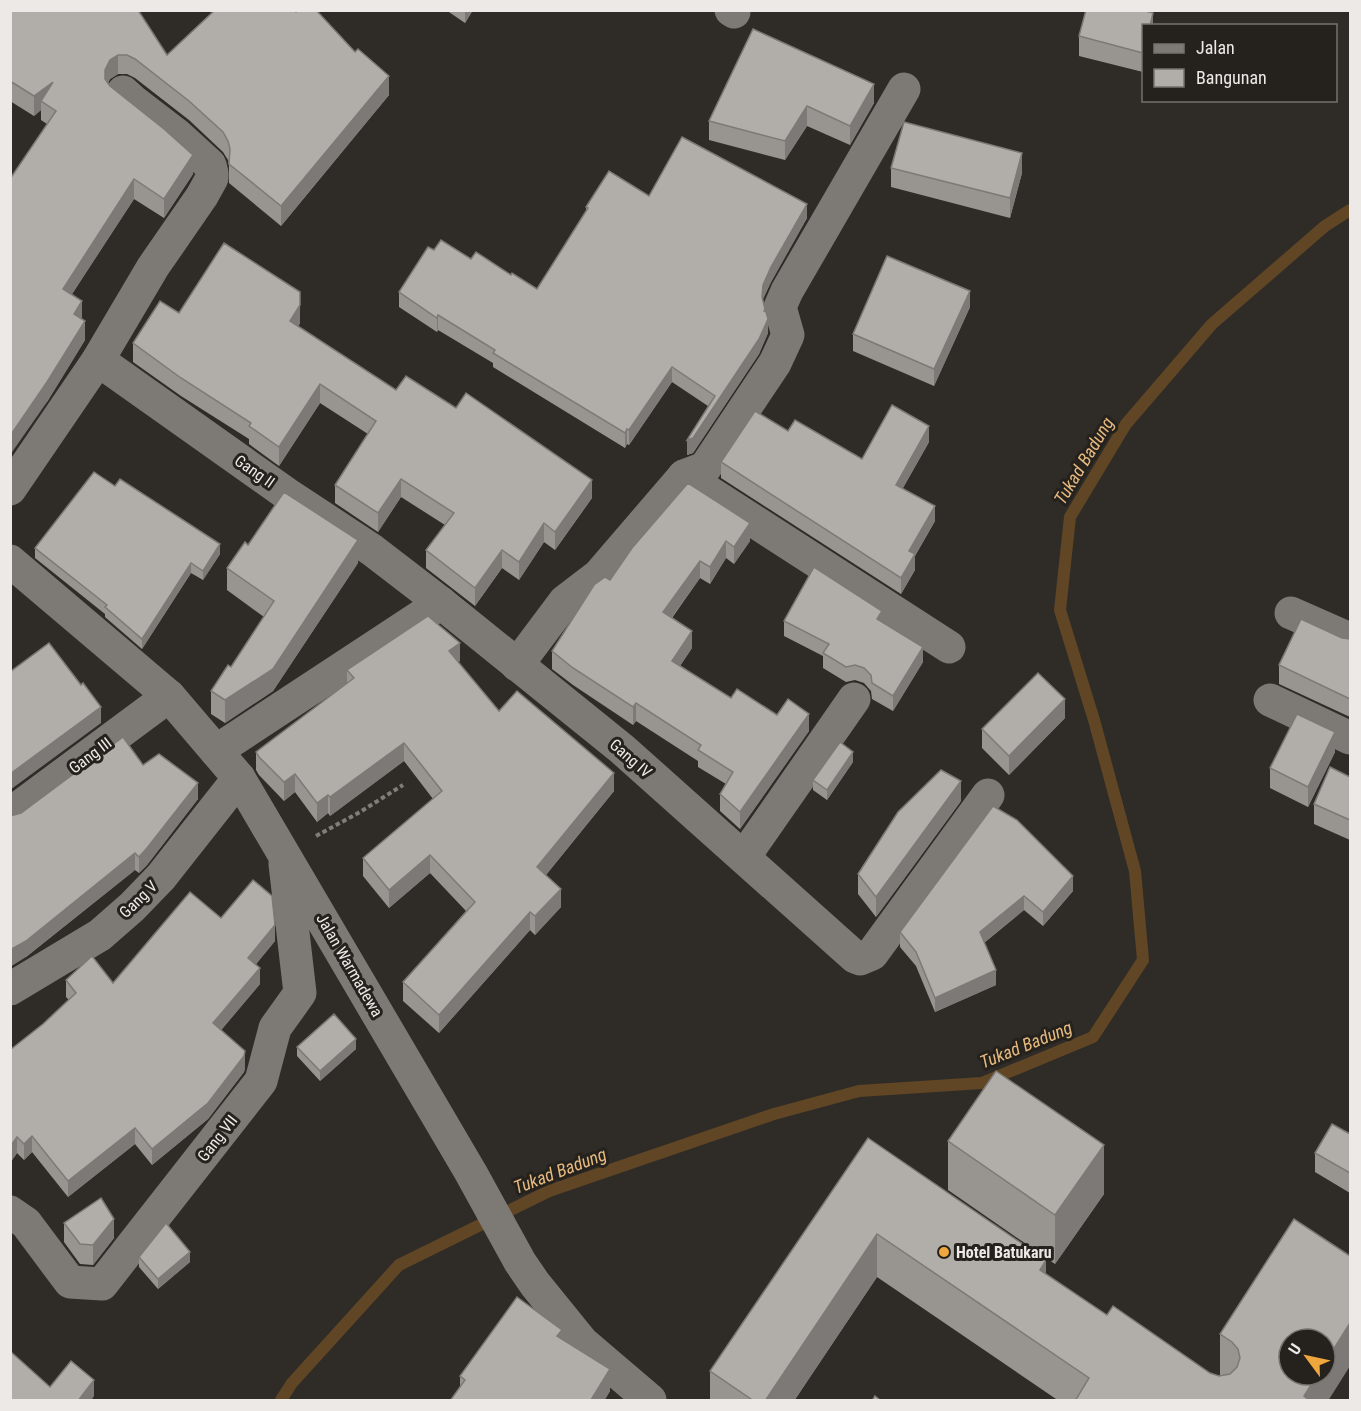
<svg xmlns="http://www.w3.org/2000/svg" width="1361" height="1411" viewBox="0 0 1361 1411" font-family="'Roboto Condensed',sans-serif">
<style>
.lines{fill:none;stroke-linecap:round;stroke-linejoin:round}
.stream{stroke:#604624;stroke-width:12}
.path{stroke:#807d7a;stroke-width:4;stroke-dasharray:4.5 3;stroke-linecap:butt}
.minor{stroke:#7d7a75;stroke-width:33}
.wall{fill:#989590}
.shaded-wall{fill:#7c7976}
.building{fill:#b1ada8;stroke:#7c7976;stroke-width:1.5}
.poi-dot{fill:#efa73d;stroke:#25221e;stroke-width:2}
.labels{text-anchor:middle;stroke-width:6;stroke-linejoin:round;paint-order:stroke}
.street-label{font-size:16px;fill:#ece9e7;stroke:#25221e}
.poi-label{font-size:16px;font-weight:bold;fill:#ece9e7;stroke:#25221e;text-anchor:start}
.water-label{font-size:18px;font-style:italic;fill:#e6b97f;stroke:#25221e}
</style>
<rect width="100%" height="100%" fill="#2f2c28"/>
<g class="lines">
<path class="stream" d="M281,1400l11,-17 107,-118 150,-74 225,-77 85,-23 123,-8 111,-46 50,-77 -8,-89 -41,-151 -34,-110 10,-93 56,-93 86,-100 113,-98 25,-16"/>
<path class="path" d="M316,836l44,-24 43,-27"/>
<g class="minor">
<path d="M731,10l3,2"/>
<path d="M98,360l189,134 85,56 69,53 181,146 233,208 5,2 12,-5 116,-159"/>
<path d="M684,476l265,171"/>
<path d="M10,489l88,-129 55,-93 49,-71 10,-18v-5l-2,-8 -34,-31 -43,-33 -10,-9"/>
<path d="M10,561l159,135 70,82 232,395 49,89 15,22 47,58 68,58"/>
<path d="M1291,613l59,26"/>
<path d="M517,665l48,-64 34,-26 85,-99 21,-8 70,-105 13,-28 -8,-28 7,-16 117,-202"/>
<path d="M1270,700l80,38"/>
<path d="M216,751l225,-148"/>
<path d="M10,814l159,-118"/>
<path d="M744,857l110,-158"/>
<path d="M10,989l90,-54 32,-28 29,-30 78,-99"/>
<path d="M10,1212l16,11 44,59 32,2 159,-203 14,-53 25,-35 -15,-129"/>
</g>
</g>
<g class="wall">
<path d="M10,10l157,45 222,40 -108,131 -52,-43v-17l-1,-6 -5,-8 -34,-32 -54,-42 -8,-4h-9l-8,5 -2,4 2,3 83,88 -29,44 -30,-19 -62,95 10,25 3,21 -38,62v-278l-6,-4v-10l-7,6 -24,-15z"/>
<path d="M446,10h27l-8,13z"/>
<path d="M1153,26l-10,46 -64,-16v-20z"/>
<path d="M753,29l121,74 -24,42 -43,-19 -22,34 -76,-20v-19z"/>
<path d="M891,168l131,5 -12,45 -119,-31z"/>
<path d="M649,196l158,22 -36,64 -8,17 5,34 -9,21 -66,99 -6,2 21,-49 -36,-24 -43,63 -2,-1 -2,4 -132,-81v-4l-55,-33 -1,2 -38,-25v-15l35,-42 37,9 40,16 26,14 49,-78v-4z"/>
<path d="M970,307l-36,79 -81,-35v-17z"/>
<path d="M179,313l121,10 -2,4 98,63 196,108 -37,52 -11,-8 -25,38 -17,-12 -27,38 -49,-38v-18l19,-25 -44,-28 -23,35 -43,-29v-18l33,-51 -48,-31 -41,63 -30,-22v-5l-68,-43 -48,-34v-19z"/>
<path d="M788,431l74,28 67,-17 -26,46 32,33 -20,35v14l-14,24 -180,-116v-16z"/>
<path d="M688,483l62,58 -16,23 -8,-6 -16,26 -10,-6 -28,40 20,30 -12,18 51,32 46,17 32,16 -69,98 -20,-18v-17l6,-10 -28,-17v-6l-62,-40 -3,4 -60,-40 -21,-16v-18z"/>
<path d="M248,545l110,18 -85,128 -48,32 -14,-9v-23l20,-24 33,-50 -37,-27v-22z"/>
<path d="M35,548l185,6 -17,26 -12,-7 -49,76 -37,-32v-3l-70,-56z"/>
<path d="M784,621l98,1 41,40 -30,49 -21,-12 -1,-8 -7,-8 -9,-3 -9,2 -23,-14v-12l-39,-20z"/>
<path d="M1342,638l8,1v78l-71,-33v-19z"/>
<path d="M460,661l-2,1 41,49 115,80 -68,84 15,32 -26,28 -5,-5 -91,103 -36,-32v-19l63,-71 -36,-38 -41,35 -26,-32v-18l70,-59 -29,-38 -74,55 -2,-3 -11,9 -22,-30 -11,9 -25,-26 -3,-5v-18l91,-69v-13z"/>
<path d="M1065,718l-56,57 -27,-27v-19z"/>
<path d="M1335,752l-27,55 -38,-19v-20z"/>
<path d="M853,762l-26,38 -14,-10v-10z"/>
<path d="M143,765l55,34 -51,66 -8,8 -4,-3 -109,87 -14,-141z"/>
<path d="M1350,777v63l-36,-16v-20z"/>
<path d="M961,801l-85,116 -18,-23v-20z"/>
<path d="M993,806l80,85 -30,35 -19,-16 -40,33 12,42 -61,27 -19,-46 -16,-19v-15z"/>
<path d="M221,918l54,23 -19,23 4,20 -39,46 24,38 -1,4 -36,47 -56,46 -17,-21 -67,53 -36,-45 -8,8 -7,-7 -7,10v-113l33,-26 26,-24 -3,-3v-17l47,3z"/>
<path d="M297,1047l59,2 -36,32 -23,-25z"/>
<path d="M1350,1134v59l-35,-21v-19z"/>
<path d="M868,1138l178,136 61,41 103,58 9,3h1v-42l108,67h-269l-182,-124 -83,124h-84v-30z"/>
<path d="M948,1141l156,53 -49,70 -107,-74z"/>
<path d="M64,1223l50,15 -21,27 -13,-1 -16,-22z"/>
<path d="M139,1257l51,5 -32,27 -19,-22z"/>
<path d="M562,1339l48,52 -6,10h-154l10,-14v-11z"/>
</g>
<g class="shaded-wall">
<path d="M465,10h8l-8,13z"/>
<path d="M1153,13v13h-3z"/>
<path d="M118,55v19l-8,5 -5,10v-19l5,-10z"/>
<path d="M389,76v19l-108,131v-20z"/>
<path d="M53,82l-12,19v9l-7,6v-20z"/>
<path d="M874,84v19l-24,42v-19z"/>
<path d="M807,106v20l-22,34v-19z"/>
<path d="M1022,153v20l-12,45v-20z"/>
<path d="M193,155v19l-29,44v-19z"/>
<path d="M134,179v20l-71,109v-19z"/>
<path d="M807,204v14l-36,64 -8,17 -1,-2 1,-12 8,-18z"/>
<path d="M970,291v16l-36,79v-17z"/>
<path d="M82,301v19l-8,-6z"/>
<path d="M300,305v18l-10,17v-19z"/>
<path d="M438,315v15l-1,2v-14z"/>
<path d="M768,319v14l-9,21 -66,99 -6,2v-15z"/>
<path d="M85,321v19l-38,62 -37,53v-19z"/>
<path d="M672,367v15l-43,63v-15z"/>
<path d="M320,384v19l-41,63v-19z"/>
<path d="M929,426v16l-33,58v-15z"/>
<path d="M627,429v15l-2,4v-15z"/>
<path d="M401,479v18l-23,35v-19z"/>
<path d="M592,480v18l-37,52v-18z"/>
<path d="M935,506v15l-20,35v14l-14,24v-16l8,-27z"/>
<path d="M544,523v19l-25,38v-18z"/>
<path d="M750,523v18l-16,23v-17z"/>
<path d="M358,540v23l-85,128 -48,32v-23z"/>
<path d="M726,541v17l-16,26v-17z"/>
<path d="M220,544v10l-17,26v-9z"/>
<path d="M502,550v18l-27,38v-18z"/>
<path d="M700,561v17l-37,51v-17z"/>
<path d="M191,563v10l-49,76v-10z"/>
<path d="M882,611v15l-5,-7z"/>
<path d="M692,631v17l-20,30v-17z"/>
<path d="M460,643v18l-11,8v-18z"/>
<path d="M923,647v15l-30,49v-15z"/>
<path d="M1065,699v19l-56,57v-19z"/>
<path d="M636,703v18l-3,4v-18z"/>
<path d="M101,707v16l-91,67v-16z"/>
<path d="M809,714v17l-69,98v-17z"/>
<path d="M1335,732v20l-27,55v-20z"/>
<path d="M404,743v18l-74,55v-19z"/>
<path d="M853,752v10l-26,38v-10z"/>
<path d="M614,773v18l-77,95v-19z"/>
<path d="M295,774v18l-11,9v-19z"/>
<path d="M961,781v20l-85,116v-20z"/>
<path d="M198,783v16l-51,66 -8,8v-16z"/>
<path d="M328,795v18l-11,9v-19z"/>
<path d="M135,853v17l-109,87 -16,10v-17z"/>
<path d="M430,855v18l-41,35v-18z"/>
<path d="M1073,876v15l-30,35v-14z"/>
<path d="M561,889v18l-26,28v-19z"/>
<path d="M1024,896v14l-44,36v-14z"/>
<path d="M530,912v18l-91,103v-18z"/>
<path d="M275,925v16l-27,33v-16z"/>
<path d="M260,968v16l-47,56v-17z"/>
<path d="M996,970v15l-61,27v-14z"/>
<path d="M356,1039v10l-36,32v-10z"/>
<path d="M245,1051v17l-1,4 -36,47 -56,46v-16z"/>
<path d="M135,1128v16l-67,53v-16z"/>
<path d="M32,1136v16l-8,8v-16z"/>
<path d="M17,1137v16l-7,10v-16z"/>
<path d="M1104,1145v49l-49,70v-49z"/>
<path d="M114,1219v19l-21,27v-20z"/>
<path d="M877,1234v43l-83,124h-29z"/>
<path d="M190,1252v10l-32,27v-10z"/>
<path d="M1046,1260v43l-6,-33z"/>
<path d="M1350,1323v43l-22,35h-24v-5l13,-21h8v-12z"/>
<path d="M562,1330v21l-5,-15z"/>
<path d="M610,1369v22l-6,10h-13z"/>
<path d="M94,1380v16l-3,5h-13z"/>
</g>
<g class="building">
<path d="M10,10h128l29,45 48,-45h79l2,2 2,-2h18l39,42 3,-3 31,27 -108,130 -52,-42 1,-15 -2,-8 -5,-9 -34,-31 -54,-42 -8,-4h-9l-8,5 -5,10v9l5,7 54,43 29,26 -29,44 -30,-20 -71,110 19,12 -8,13 11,7 -38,61 -37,54v-257l46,-68 -15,-10 12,-19 -19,14 -24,-15z"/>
<path d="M1086,10h56l11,3 -3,13h-7v27l-64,-17z"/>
<path d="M753,29l121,55 -24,42 -43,-20 -22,35 -76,-20z"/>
<path d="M904,122l118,31 -12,45 -119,-30z"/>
<path d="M682,137l125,67 -36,63 -8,18 -1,12 3,12 -1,2 2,1 2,7 -9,20 -66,99 -6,2 28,-44 -43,-29 -43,63 -2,-1 -2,4 -132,-80 2,-3 -57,-35 -1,3 -38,-26 29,-45 6,3 7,-10 30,19 5,-7 35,23 1,-2 25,16 51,-81 -2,-1 23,-36 40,25z"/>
<path d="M224,243l76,49v13l-10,16 106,69 10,-14 50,32 10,-15 126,87 -37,52 -11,-9 -25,39 -17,-12 -27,38 -49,-38 28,-37 -53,-34 -23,34 -43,-28 41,-64 -56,-37 -41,63 -30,-21 2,-3 -70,-45 -48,-35 27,-42 19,12z"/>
<path d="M887,256l83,35 -36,78 -81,-35z"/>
<path d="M892,405l37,21 -33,59 39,21 -26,45 6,3 -14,24 -180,-116 34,-51 33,20 7,-11 67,39z"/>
<path d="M94,472l21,14 5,-7 100,65 -17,27 -12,-8 -49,76 -37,-32 2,-2 -72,-57z"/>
<path d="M688,483l62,40 -16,24 -8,-6 -16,26 -10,-6 -37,51 29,19 -20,30 59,37 6,-9 40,26 11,-16 21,15 -69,98 -20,-18 13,-22 -35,-22 3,-5 -65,-42 -3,4 -60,-39 -21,-17 42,-66 11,-8 5,3 22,-32z"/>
<path d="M284,492l74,48 -85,129 -48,31 -14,-9 17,-26 3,2 43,-66 -47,-33 18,-26 3,3z"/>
<path d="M814,567l68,44 -5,8 46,28 -30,49 -21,-13 -1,-8 -7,-7 -9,-3 -9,2 -23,-14 6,-9 -45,-23z"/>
<path d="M428,616l32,27 -11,8 50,60 18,-20 97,82 -77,94 24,22 -26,27 -5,-4 -91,103 -36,-33 72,-80 -45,-47 -41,35 -26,-32 79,-67 -38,-48 -74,54 -2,-2 -11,8 -22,-29 -11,8 -25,-25 -3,-5 98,-74 -7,-8z"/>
<path d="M1301,619l41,19 8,1v60l-71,-34z"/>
<path d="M49,643l32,42 2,-2 18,24 -91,67v-102z"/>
<path d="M1038,673l27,26 -56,57 -27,-27z"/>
<path d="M1297,714l38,18 -27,55 -38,-19z"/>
<path d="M123,737l20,28 16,-11 39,29 -51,65 -8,9 -4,-4 -109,88 -16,9v-134l11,-3z"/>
<path d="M840,742l13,10 -26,38 -14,-10z"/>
<path d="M1330,767l20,10v43l-36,-16z"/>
<path d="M941,770l20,11 -85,116 -18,-23 40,-62z"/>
<path d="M993,806l24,14 56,56 -30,36 -19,-16 -44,36 16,38 -61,28 -19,-46 -16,-20z"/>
<path d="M253,880l19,16 3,29 -27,33 12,10 -47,55 32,28 -1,5 -36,47 -56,46 -17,-21 -67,53 -36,-45 -8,8 -7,-7 -7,10v-97l33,-26 33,-31 -10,-13 26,-24 21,27 77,-91 31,26z"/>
<path d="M334,1014l22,25 -36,32 -23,-24z"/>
<path d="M996,1071l108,74 -49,70 -107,-74z"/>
<path d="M1332,1124l18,10v39l-35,-20z"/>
<path d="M868,1138l178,122 -6,10 67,45 6,-9 97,67 9,3 11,-2 7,-7 3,-9 -2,-9 -6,-7 -12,-8 74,-115 56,37v67l-25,40v-24h-36v36h28l-13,21 6,5h-235l14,-23 -212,-144 -112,167h-11l-44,-30z"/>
<path d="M101,1198l13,21 -21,26 -13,-1 -16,-21z"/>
<path d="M166,1223l24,29 -32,27 -19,-22z"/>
<path d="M517,1297l45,33 -5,6 53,33 -19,31 1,1h-142l15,-21 -5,-4z"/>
<path d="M10,1351l40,36 21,-26 23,19 -16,21h-68z"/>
<path d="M875,1396l6,5h-9z"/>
</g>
<circle class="poi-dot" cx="944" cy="1252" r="6"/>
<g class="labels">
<g class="street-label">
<text transform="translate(255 471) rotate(35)" y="6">Gang II</text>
<text transform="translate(90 755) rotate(-37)" y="6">Gang III</text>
<text transform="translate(631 758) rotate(41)" y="6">Gang IV</text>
<text transform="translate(138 899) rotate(-44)" y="6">Gang V</text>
<text transform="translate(350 965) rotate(60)" y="6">Jalan Warmadewa</text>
<text transform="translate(217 1138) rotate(-52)" y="6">Gang VII</text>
</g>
<g class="poi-label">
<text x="956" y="1258">Hotel Batukaru</text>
</g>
<g class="water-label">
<text transform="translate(1084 461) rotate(-59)" y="6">Tukad Badung</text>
<text transform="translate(1026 1045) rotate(-22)" y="6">Tukad Badung</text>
<text transform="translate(560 1171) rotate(-21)" y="6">Tukad Badung</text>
</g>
</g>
<rect width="1361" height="1411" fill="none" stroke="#ece9e7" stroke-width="24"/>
<rect x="1142" y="24" width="195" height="78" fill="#25221e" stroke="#75726e" stroke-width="1.5"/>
<rect x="1154" y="44" width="30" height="9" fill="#7d7a75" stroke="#75726e" stroke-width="1.5"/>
<text x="1196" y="54" font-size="18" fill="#ece9e7">Jalan</text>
<rect x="1154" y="69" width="30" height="18" fill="#b1ada8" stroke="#75726e" stroke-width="1.5"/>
<text x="1196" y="84" font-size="18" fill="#ece9e7">Bangunan</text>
<g transform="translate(1307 1357) rotate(303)"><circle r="28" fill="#25221e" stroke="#75726e" stroke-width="1.5"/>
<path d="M0-4.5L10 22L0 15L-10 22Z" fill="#efa73d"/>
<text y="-9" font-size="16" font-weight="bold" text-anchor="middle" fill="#ece9e7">U</text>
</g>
</svg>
